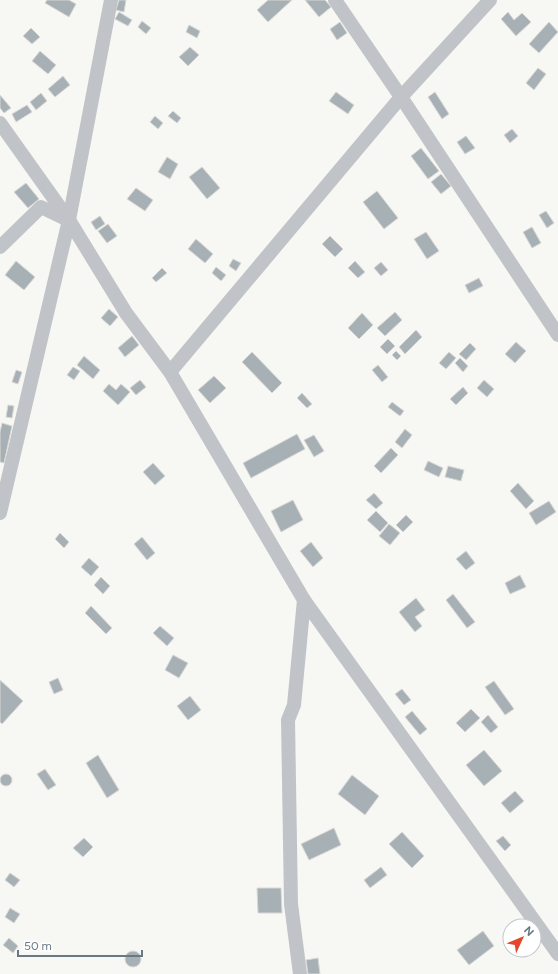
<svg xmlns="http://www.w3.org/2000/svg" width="558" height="974" viewBox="0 0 558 974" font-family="Figtree,sans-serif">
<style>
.building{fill:#a7b0b5;stroke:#d9d8d6}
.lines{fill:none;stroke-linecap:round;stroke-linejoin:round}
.minor{stroke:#c0c4c8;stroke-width:14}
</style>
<rect width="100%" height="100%" fill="#f7f7f4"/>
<g class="building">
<path d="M47,0h22l7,4 -7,13 -24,-14z"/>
<path d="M119,0h7l-2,12 -8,-2z"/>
<path d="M268,0h24l-24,22 -11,-12z"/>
<path d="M305,0h20l6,7 -12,10z"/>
<path d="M119,12l13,8 -4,6 -13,-7z"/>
<path d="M508,12l6,8 8,-7 9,9 -15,14 -15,-17z"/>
<path d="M142,21l9,7 -5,6 -8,-7z"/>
<path d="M340,22l7,11 -10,7 -7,-11z"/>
<path d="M549,22l9,10 -19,21 -10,-9z"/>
<path d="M189,25l11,6 -3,7 -11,-6z"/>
<path d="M31,28l9,9 -8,7 -9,-8z"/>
<path d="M190,47l9,8 -11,11 -9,-9z"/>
<path d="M40,51l16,14 -8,9 -16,-13z"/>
<path d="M538,68l8,6 -12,16 -8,-7z"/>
<path d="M63,76l7,9 -15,12 -7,-8z"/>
<path d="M336,92l18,13 -6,9 -19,-13z"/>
<path d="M435,92l14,22 -7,5 -14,-22z"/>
<path d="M41,93l6,8 -11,9 -6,-8z"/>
<path d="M0,95l11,13 -7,5 -4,-5z"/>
<path d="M27,105l5,7 -16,10 -4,-8z"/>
<path d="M173,111l8,7 -4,5 -9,-7z"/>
<path d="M155,116l8,7 -5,6 -8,-7z"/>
<path d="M512,129l6,7 -8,7 -6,-8z"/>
<path d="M466,136l9,12 -10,6 -8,-12z"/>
<path d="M421,148l18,23 -11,8 -17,-23z"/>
<path d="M167,157l11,7 -8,15 -12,-7z"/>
<path d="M202,167l18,21 -13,11 -18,-22z"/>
<path d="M441,174l10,12 -10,8 -10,-12z"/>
<path d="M26,183l13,16 -11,9 -14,-16z"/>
<path d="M136,188l17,12 -8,11 -18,-12z"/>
<path d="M377,191l21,27 -14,11 -21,-27z"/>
<path d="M546,211l8,12 -7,5 -8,-13z"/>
<path d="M100,216l5,8 -9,6 -5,-8z"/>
<path d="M108,224l9,12 -10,7 -9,-12z"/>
<path d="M532,227l9,16 -9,5 -9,-16z"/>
<path d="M426,232l13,19 -12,8 -13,-20z"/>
<path d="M330,236l13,13 -8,8 -13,-13z"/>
<path d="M196,239l17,15 -8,9 -17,-14z"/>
<path d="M233,259l8,4 -5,8 -7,-5z"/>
<path d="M16,261l19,16 -11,13 -19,-15z"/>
<path d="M355,261l10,11 -7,6 -10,-10z"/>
<path d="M381,262l7,8 -7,6 -7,-8z"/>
<path d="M216,267l10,8 -5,6 -9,-8z"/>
<path d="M162,268l5,5 -11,9 -4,-4z"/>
<path d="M479,278l4,8 -14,7 -4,-8z"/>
<path d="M109,309l9,8 -8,9 -9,-8z"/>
<path d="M395,312l7,8 -17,16 -8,-8z"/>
<path d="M362,313l11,12 -14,14 -11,-11z"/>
<path d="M416,330l6,7 -17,17 -6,-7z"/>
<path d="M132,336l7,9 -14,12 -7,-9z"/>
<path d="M388,339l7,7 -8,8 -7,-7z"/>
<path d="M516,342l10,9 -11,12 -10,-9z"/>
<path d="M470,343l6,6 -10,11 -7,-6z"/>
<path d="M396,351l5,5 -4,4 -5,-5z"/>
<path d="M252,352l30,31 -10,10 -30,-31z"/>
<path d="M449,352l7,6 -10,11 -7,-6z"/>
<path d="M84,356l16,14 -7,9 -16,-14z"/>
<path d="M460,358l8,8 -5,6 -8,-9z"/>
<path d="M378,365l10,12 -6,5 -10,-12z"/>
<path d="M73,367l7,4 -6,9 -7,-5z"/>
<path d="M16,370l6,2 -4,12 -6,-2z"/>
<path d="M214,376l12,12 -16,15 -12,-13z"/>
<path d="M140,380l6,7 -10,8 -6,-7z"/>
<path d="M484,380l10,9 -7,8 -10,-9z"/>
<path d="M109,384l7,6 5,-6 9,8 -12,13 -15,-14z"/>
<path d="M463,387l5,6 -12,12 -6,-6z"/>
<path d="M302,393l10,11 -5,4 -10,-10z"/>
<path d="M392,402l12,9 -4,5 -12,-9z"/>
<path d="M8,405l6,1 -2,12 -6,-1z"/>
<path d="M2,423l10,3 -8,37 -4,-1v-30z"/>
<path d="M405,429l7,6 -10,13 -7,-6z"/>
<path d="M297,434l8,15 -54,29 -8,-15z"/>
<path d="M314,435l10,16 -10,6 -10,-17z"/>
<path d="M391,448l7,7 -17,18 -7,-7z"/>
<path d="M428,461l15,7 -4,9 -15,-7z"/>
<path d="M153,463l12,13 -10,9 -12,-13z"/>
<path d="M448,466l16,4 -3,11 -16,-4z"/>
<path d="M518,483l16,18 -8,8 -16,-18z"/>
<path d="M374,493l9,10 -7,6 -10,-9z"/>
<path d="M293,500l10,20 -22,12 -10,-21z"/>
<path d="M549,501l7,11 -20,13 -7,-12z"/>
<path d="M376,511l12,12 -8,9 -13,-12z"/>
<path d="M406,515l7,7 -10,10 -7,-7z"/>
<path d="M389,524l11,9 -10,12 -11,-9z"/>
<path d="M60,533l9,9 -5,6 -9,-9z"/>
<path d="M142,537l13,16 -8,7 -13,-16z"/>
<path d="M311,542l12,16 -10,9 -13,-16z"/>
<path d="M466,551l9,12 -9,7 -10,-11z"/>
<path d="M89,558l10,9 -8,9 -10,-9z"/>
<path d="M520,575l6,12 -16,7 -5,-11z"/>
<path d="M101,577l9,9 -7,8 -9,-9z"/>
<path d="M453,594l22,28 -8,6 -21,-28z"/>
<path d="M416,598l9,12 -10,7 7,9 -7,6 -16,-20z"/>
<path d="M91,606l21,22 -6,6 -21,-21z"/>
<path d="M160,626l14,12 -7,8 -14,-13z"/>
<path d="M173,655l15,8 -9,15 -14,-8z"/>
<path d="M58,678l5,12 -9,4 -5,-12z"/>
<path d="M0,680l23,21 -21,23 -2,-2z"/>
<path d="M494,681l20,28 -9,6 -20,-28z"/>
<path d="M402,689l9,11 -7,5 -9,-11z"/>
<path d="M190,696l11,14 -13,10 -11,-14z"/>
<path d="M471,709l9,9 -15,14 -9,-9z"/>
<path d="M412,711l15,18 -7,6 -15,-18z"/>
<path d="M488,715l10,12 -7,6 -10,-11z"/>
<path d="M484,750l18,21 -18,15 -18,-21z"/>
<path d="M98,755l21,35 -12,8 -21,-35z"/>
<path d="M45,769l11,16 -8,5 -11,-16z"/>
<circle cx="6" cy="780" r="6"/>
<path d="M352,775l27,21 -14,19 -27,-21z"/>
<path d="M515,791l9,10 -14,12 -9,-10z"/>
<path d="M334,828l7,17 -32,15 -8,-16z"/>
<path d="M402,832l22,24 -12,12 -23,-24z"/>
<path d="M503,836l8,9 -6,6 -9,-10z"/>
<path d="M84,838l9,9 -10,10 -10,-9z"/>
<path d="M381,867l6,8 -17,13 -6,-8z"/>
<path d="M10,873l10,7 -6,7 -9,-7z"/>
<path d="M257,888h24l1,25h-24z"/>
<path d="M10,908l10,6 -6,9 -9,-6z"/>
<path d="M483,931l11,15 -25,19 -12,-15z"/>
<path d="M9,938l9,8 -5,7 -10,-8z"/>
<circle cx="133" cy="959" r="8"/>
<path d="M318,958l2,16h-12l-2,-14z"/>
</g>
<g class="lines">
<g class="minor">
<path d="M335,0l66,97 157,238"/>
<path d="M0,123l69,97 57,93 44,59 134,228 254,354"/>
<path d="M0,247l41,-40 27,13"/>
<path d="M170,372l231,-275 89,-97"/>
<path d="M0,513l69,-293 42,-220"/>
<path d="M300,974l-9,-70 -3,-184 6,-15 10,-105"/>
</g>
</g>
<g transform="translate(522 938) rotate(46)"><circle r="19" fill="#ffffff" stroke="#c2c9ce"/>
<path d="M0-3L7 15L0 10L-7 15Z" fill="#e34628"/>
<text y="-6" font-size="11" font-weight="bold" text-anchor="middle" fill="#667985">N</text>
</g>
<path d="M18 950v6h124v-6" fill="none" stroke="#667985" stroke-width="2"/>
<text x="24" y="950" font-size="12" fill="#667985" stroke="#ffffff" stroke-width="3" paint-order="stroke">50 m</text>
</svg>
